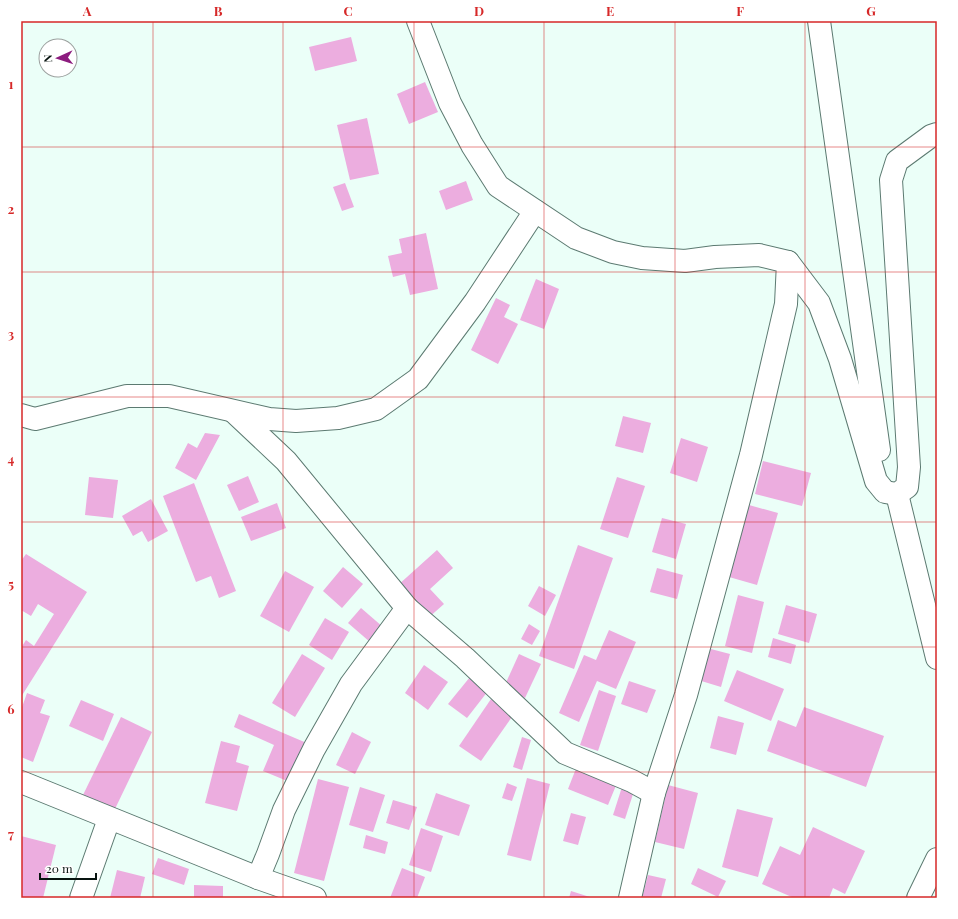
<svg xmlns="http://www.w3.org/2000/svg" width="958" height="919" viewBox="0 0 958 919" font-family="'Playfair Display',serif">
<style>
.building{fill:#ecaddf}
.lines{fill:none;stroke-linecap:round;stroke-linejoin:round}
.minor-casing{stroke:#5c7a71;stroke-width:24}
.minor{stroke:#fff;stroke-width:22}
.grid{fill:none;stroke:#d62828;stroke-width:1;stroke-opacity:0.55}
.neatline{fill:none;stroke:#d62828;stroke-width:1.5}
.grid-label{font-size:13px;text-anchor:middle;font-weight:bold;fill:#d62828}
</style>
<rect width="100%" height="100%" fill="#ebfff8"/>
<g class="building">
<path d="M351,37l6,24 -42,10 -6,-24z"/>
<path d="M425,82l13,30 -29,12 -12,-30z"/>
<path d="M367,118l12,56 -29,6 -13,-55z"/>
<path d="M466,181l7,19 -27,10 -7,-19z"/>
<path d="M345,183l9,24 -12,4 -9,-24z"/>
<path d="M426,233l12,56 -28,6 -5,-21 -12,3 -5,-21 14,-3 -3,-14z"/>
<path d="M536,279l23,10 -15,40 -24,-9z"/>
<path d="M496,298l14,7 -6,12 14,7 -20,40 -27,-14z"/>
<path d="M623,416l28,7 -8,30 -28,-7z"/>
<path d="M205,433l15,2 -24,45 -21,-12 13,-25 9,5z"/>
<path d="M681,438l27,9 -11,35 -27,-9z"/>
<path d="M763,461l48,12 -9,33 -47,-12z"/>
<path d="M248,476l11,26 -20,9 -12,-26z"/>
<path d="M89,477l29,3 -5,38 -28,-3z"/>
<path d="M617,477l28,9 -17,52 -28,-9z"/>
<path d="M194,483l42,108 -17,7 -8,-22 -15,6 -33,-86z"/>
<path d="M151,499l17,32 -20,11 -6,-11 -9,5 -11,-20z"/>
<path d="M277,503l9,25 -35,13 -10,-24z"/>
<path d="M749,505l29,8 -21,72 -28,-8z"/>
<path d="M662,518l24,6 -10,35 -24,-7z"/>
<path d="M578,545l35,13 -39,111 -35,-13z"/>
<path d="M437,550l16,18 -23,21 14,15 -17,15 -30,-33z"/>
<path d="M26,554l61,38 -66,105v-49l5,-8 8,6 20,-32 -16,-10 -7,12 -10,-6v-49z"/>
<path d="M343,567l20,17 -21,24 -19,-17z"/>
<path d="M657,568l26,7 -6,24 -27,-7z"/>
<path d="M285,571l29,16 -25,45 -29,-16z"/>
<path d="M539,586l17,9 -11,21 -17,-10z"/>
<path d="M738,595l26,7 -12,51 -27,-7z"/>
<path d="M786,605l31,9 -8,29 -31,-9z"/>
<path d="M361,608l22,19 -13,15 -22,-19z"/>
<path d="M325,618l24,14 -17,28 -23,-15z"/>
<path d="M529,624l11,7 -8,14 -11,-6z"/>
<path d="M609,630l27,12 -20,47 -19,-8 -18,41 -20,-9 25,-58 12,5z"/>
<path d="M773,638l23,7 -5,19 -23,-7z"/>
<path d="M707,648l23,6 -9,33 -23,-7z"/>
<path d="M302,654l23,14 -30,49 -23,-14z"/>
<path d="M519,654l22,10 -16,34 -21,-11z"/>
<path d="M424,665l24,17 -20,28 -23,-17z"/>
<path d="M737,670l47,19 -13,32 -47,-20z"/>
<path d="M470,677l18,14 -21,27 -19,-14z"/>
<path d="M629,681l27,9 -9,23 -26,-9z"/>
<path d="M599,690l17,6 -18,55 -18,-6z"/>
<path d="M27,693l18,7 -5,13 10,3 -17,46 -12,-5v-47z"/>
<path d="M491,699l23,15 -33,47 -22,-15z"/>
<path d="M81,700l33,14 -11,27 -34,-15z"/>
<path d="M804,707l80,29 -18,51 -99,-36 11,-31 18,7z"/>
<path d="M239,714l70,30 -17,39 -29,-12 11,-26 -40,-18z"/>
<path d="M718,716l26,7 -8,32 -26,-7z"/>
<path d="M121,717l31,15 -38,79 -31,-16z"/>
<path d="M352,732l19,10 -16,32 -19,-9z"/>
<path d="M522,737l9,3 -9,30 -9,-3z"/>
<path d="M221,741l19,5 -4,16 13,4 -12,45 -32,-8z"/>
<path d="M577,766l40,17 -9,22 -40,-16z"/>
<path d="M527,778l23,6 -19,77 -24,-6z"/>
<path d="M318,779l31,8 -25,94 -30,-8z"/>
<path d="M507,783l10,4 -5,14 -10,-3z"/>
<path d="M668,785l30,8 -14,56 -29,-7z"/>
<path d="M360,787l25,8 -12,37 -24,-7z"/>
<path d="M622,787l12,4 -9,28 -12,-4z"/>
<path d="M436,793l34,12 -11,31 -34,-11z"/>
<path d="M393,800l24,7 -8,23 -23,-7z"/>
<path d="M737,809l36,9 -15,59 -36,-10z"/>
<path d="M571,813l15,4 -8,28 -15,-4z"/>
<path d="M813,827l52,24 -20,43 -12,-6 -4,10h-35l-32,-14 18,-38 20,9z"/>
<path d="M421,828l22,8 -12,36 -22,-7z"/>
<path d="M366,835l22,7 -3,12 -22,-6z"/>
<path d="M21,836l35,9 -13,53h-22z"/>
<path d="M158,858l31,11 -5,16 -32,-11z"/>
<path d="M402,868l23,9 -8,21h-27z"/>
<path d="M698,868l28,13 -8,16 -27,-13z"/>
<path d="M117,870l28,7 -5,21h-30z"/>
<path d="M648,875l18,4 -5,19h-19z"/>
<path d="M194,885l29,1v12h-29z"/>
<path d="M571,891l22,7h-24z"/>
</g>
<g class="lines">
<defs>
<g id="minor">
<path d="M418,21l32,82 22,42 26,41 78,52 37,14 29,6 43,3 30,-4 44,-2 29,7 -2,42 -35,151 -65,240 -32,98 -24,105"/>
<path d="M819,21l60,429"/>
<path d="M788,262l31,41 21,56 36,122 9,11 12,2 10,-7 2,-20 -18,-287 6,-19 34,-25 6,-2"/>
<path d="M234,412l52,49 121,147 58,50 100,95 67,28 22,12"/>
<path d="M21,415l14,4 92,-23h42l100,23 27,2 42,-3 38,-9 42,-30 57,-77 60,-91"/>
<path d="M897,494l40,164"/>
<path d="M21,782l237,96 57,20"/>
<path d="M258,878l10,-24 16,-44 30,-61 37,-65 56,-76"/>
<path d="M81,898l28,-79"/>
<path d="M918,898l19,-39"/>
</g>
</defs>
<use href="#minor" class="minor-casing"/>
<use href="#minor" class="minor"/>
</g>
<path class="grid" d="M153,21v877M283,21v877M414,21v877M544,21v877M675,21v877M805,21v877M21,147h916M21,272h916M21,397h916M21,522h916M21,647h916M21,772h916"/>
<rect width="958" height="919" fill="none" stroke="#ffffff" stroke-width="44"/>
<g transform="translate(58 58) rotate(267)"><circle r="19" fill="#ffffff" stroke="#9ca19f"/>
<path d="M0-3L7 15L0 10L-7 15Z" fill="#8c1c7e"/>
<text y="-6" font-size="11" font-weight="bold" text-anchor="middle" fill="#081410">N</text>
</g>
<path d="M40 873v6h56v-6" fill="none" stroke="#081410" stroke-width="2"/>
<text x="46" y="873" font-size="12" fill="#081410" stroke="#ffffff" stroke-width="3" paint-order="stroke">20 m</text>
<rect x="22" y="22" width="914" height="875" class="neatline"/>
<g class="grid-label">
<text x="87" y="16">A</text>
<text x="218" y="16">B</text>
<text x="348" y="16">C</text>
<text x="479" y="16">D</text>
<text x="610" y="16">E</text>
<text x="740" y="16">F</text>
<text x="871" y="16">G</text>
<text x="11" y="89">1</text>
<text x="11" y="214">2</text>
<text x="11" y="339">3</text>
<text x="11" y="464">4</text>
<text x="11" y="589">5</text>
<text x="11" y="714">6</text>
<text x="11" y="839">7</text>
</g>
</svg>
